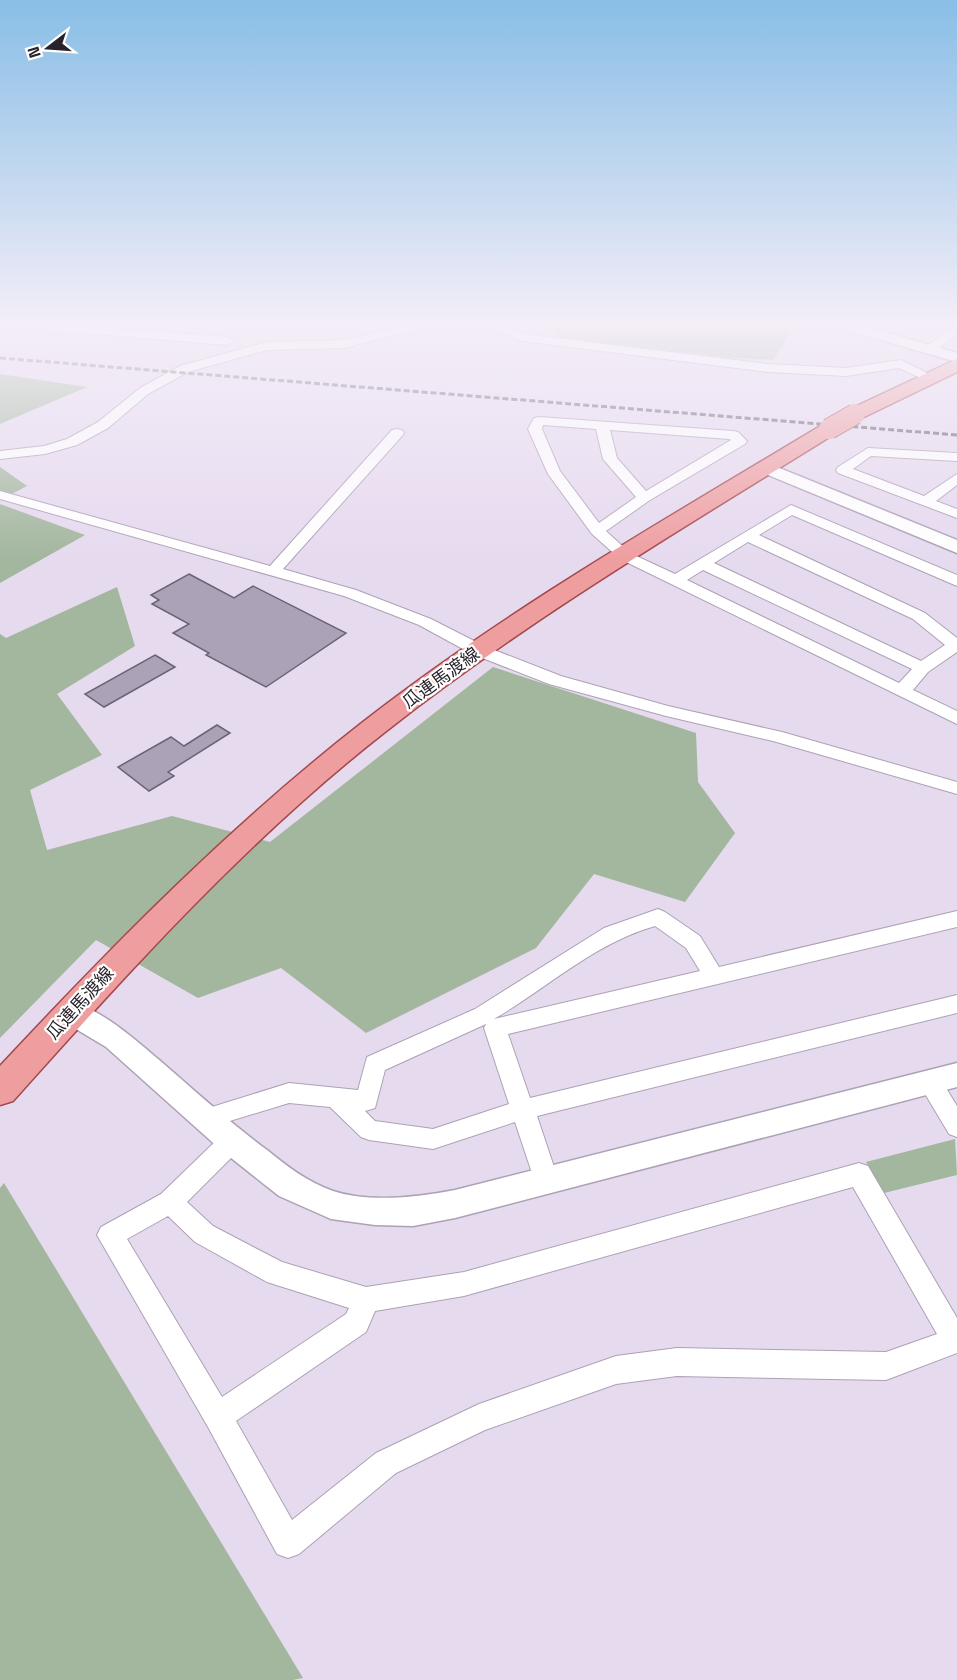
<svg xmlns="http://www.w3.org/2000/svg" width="957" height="1680" viewBox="0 0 957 1680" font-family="'Space Grotesk','Noto Sans JP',sans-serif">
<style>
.green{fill:#a3b69e}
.building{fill:#aca2b7;stroke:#6b6275;stroke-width:1.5}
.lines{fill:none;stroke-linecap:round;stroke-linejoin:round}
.minor-casing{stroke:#ada1b5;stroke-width:2}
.tertiary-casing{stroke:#ada1b5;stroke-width:3}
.primary-casing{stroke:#a3494e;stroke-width:3}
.minor{fill:#fff;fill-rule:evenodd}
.tertiary{fill:#fff;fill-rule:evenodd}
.primary{fill:#ef9ea0;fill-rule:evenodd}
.rail{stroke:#635c68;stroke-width:3;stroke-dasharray:6 3;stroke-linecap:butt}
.primary-bridge-casing{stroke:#a3494e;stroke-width:22;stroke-linecap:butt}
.primary-bridge{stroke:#ef9ea0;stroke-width:20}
.labels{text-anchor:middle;stroke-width:4.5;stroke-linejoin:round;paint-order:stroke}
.street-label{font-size:18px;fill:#28232b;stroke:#fff}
</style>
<rect width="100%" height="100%" fill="#e6daef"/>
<g class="green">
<path d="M546,324h250l-23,36 -50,-3 -163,-19z"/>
<path d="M0,374l87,13 -87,37z"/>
<path d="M0,467l27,19 -27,14z"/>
<path d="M0,504l85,31 -85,48z"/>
<path d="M117,587l18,59 -78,48 45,61 -72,35 17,60 125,-34 98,26 223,-175 203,66 2,49 37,51 -50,69 -91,-28 -58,74 -170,85 -85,-65 -83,30 -102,-58 -96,98v-404l6,4z"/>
<path d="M955,1139l2,36 -73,18 -18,-31z"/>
<path d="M4,1183l299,495 -10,2h-293v-492z"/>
</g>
<g class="building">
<path d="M189,574l45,24 19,-12 93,47 -80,54 -60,-32 3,-2 -36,-20 16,-9 -37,-20 7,-4 -8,-5z"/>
<path d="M155,655l20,12 -71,40 -19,-13z"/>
<path d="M217,725l13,8 -62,39 6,4 -25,15 -31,-24 53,-30 13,9z"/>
</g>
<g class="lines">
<defs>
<g id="minor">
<path d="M5,324h53l170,13 6,4 -6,4 -217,-18z"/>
<path d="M415,324h22l-93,24 -77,2 -79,22 -40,22 -40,34 -31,17 -32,9 -45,5v-8l44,-5 23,-7 31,-17 42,-34 40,-22 87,-24 77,-2z"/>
<path d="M484,324h17l23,10 244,30 78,4 55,-8 34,17 -6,4 -4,-1 -26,-12 -53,8 -78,-4 -246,-31z"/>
<path d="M957,325v9l-24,19h-8v-6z"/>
<path d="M539,417l194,14 5,1 9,9 -2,3 -95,56 -44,31 24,22 45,21 116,-69 166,70v11l-165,-71 -33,20 166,78 32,25v14l-29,20 -15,18 44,21v13l-337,-165 -28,-25 -44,-60 -20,-45 6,-11zM543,425l53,4 7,30 33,38 -37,26 -39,-52 -18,-42zM610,430l119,9 2,1 -85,51 -29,-33zM748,542l165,77 32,26 -24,16 -207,-98zM703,570l209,99 -13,14 -212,-103z"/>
<path d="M397,429l5,1 2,3 -2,3 -119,133 73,21 75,29 53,27 77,30 107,30 114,26 175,50v12l-184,-53 -107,-25 -117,-32 -77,-30 -53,-29 -75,-29 -344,-97v-8l270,75 122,-136z"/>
<path d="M868,448l89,5v8l-86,-5 -18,13 71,27 33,-22v11l-21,16 21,8v9l-119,-45 -2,-3 2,-3z"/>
<path d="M658,909l7,3 35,24 19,31 238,-56v16l-449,107 22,64 427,-103v18l-420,103 21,63 -3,8 -9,3 -9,-3 -3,-8 -19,-57 -82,27 -64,-9 -8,-3 -31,-30 -41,-4 -82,25 -8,-3 -4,-7 4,-7 90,-28 69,7 9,-33 108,-48 129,-81zM655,926l31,22 14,23 -206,48c53,-31 101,-76 161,-93zM486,1024l-2,4 25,76 -76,25 -58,-8 -10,-10 10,-3 10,-38z"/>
<path d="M930,1072l8,3 19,31v31l-8,-3 -31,-52 4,-7z"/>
<path d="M232,1131l9,3 3,7 -3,7 -54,54 26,24 69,36 84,25 98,-15 395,-109 9,3 89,152v35l-71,27 -209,-4 -61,8 -131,46 -89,43 -97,81 -11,4 -11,-4 -69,-127 -111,-192 4,-8 60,-33 62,-60zM853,1187l84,147 -51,18 -209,-4 -61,8 -137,48 -103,49 -84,67 -56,-99 130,-89 9,-21 89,-15zM168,1216l27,26 72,40 82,26 -3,6 -124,83 -95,-158z"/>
</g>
<g id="tertiary">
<path d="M834,324h23l100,29v9l-121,-35z"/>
<path d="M767,463l190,77v13l-196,-81 -2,-4 2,-4z"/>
<path d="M71,1001c33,11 61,36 87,58 36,31 71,63 109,91 20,16 40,32 66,41 36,12 86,6 122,-1l502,-127v24l-502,131 -42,8 -38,-1 -44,-6 -52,-23 -58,-46 -115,-103 -45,-27 -4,-8 4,-8z"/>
</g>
<g id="primary">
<path d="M957,359v13l-95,46h-14l-3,-4 3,-4z"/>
<path d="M829,423l7,2 3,4 -3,4c-153,95 -309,187 -451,299 -138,108 -256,239 -372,369l-13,4v-39c114,-122 231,-241 363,-344 143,-112 303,-203 459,-297z"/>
</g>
</defs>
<use href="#minor" class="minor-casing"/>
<use href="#tertiary" class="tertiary-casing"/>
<use href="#primary" class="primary-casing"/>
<use href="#minor" class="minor"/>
<use href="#tertiary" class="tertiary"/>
<use href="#primary" class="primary"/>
<path class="rail" d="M0,358l957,77"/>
<defs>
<path id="primary-bridge" d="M829,429l26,-15"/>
</defs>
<use href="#primary-bridge" class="primary-bridge-casing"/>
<use href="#primary-bridge" class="primary-bridge"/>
</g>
<linearGradient id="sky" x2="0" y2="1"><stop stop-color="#89bee6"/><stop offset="0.58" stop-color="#f4eef8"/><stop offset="1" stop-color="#f4eef8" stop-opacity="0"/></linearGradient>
<rect width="957" height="559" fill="url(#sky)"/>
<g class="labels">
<g class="street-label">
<text transform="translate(441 678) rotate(-36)" y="6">瓜連馬渡線</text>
<text transform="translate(80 1003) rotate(-48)" y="6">瓜連馬渡線</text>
</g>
</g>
<g transform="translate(48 48) rotate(253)" stroke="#ffffff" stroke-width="4.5" paint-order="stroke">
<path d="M0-4.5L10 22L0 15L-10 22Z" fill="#28232b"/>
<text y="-9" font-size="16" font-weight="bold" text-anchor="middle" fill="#28232b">N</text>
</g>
</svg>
